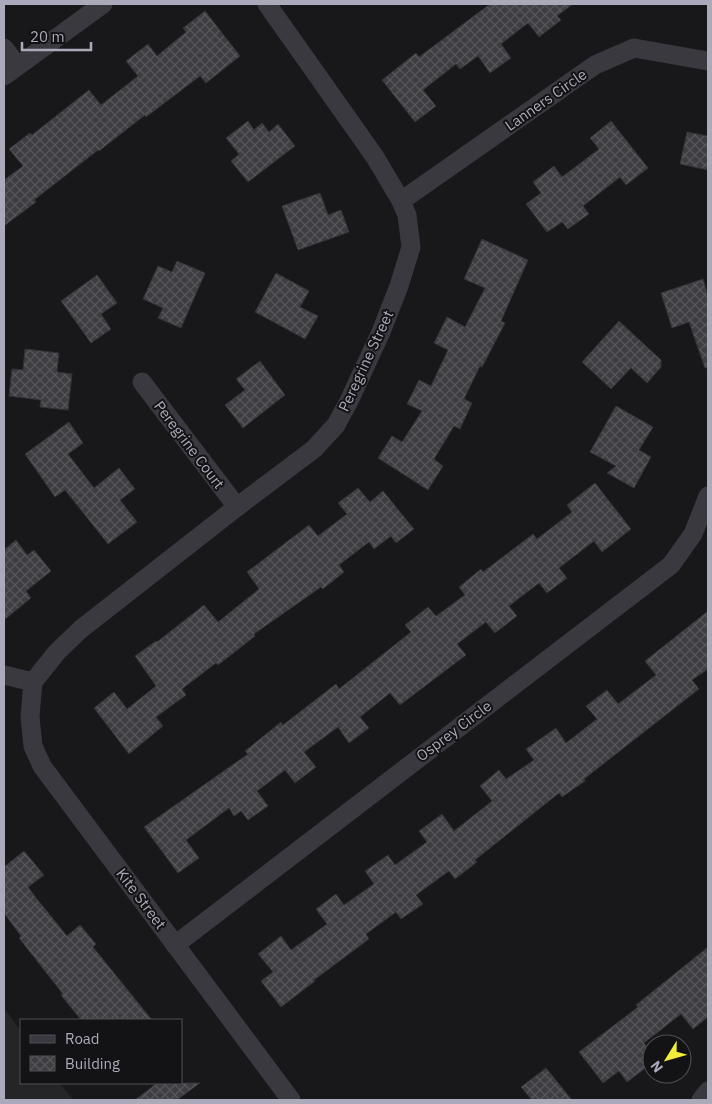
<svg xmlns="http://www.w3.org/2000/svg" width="712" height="1104" viewBox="0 0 712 1104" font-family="'IBM Plex Sans',sans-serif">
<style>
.built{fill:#252427}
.building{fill:url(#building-cross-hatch);stroke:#333236}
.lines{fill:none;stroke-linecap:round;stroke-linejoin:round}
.street{stroke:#3a393f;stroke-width:19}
.labels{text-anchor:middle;stroke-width:4;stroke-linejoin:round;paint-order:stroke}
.street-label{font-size:15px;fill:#aaaaba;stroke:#131315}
</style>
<defs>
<pattern id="building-cross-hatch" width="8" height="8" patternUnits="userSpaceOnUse" patternTransform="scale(1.25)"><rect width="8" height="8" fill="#3e3d42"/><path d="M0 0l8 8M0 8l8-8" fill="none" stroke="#57565b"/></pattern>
</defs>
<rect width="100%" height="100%" fill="#18181a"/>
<path class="built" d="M4,1008l17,23v52h39l13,17h-69z"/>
<g class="building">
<path d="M490,4h83l-16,12 4,4 -22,17 -11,-14 -27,21 10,14 -21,15 -12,-17 -18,13 -4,-5 -33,26 13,16 -21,16 -33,-42 34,-27 3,4z"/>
<path d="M205,11l35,45 -34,27 -6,-7 -54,41 -1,-2 -46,36 -1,-1 -64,50 2,2 -32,24v-46l19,-14 -14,-17 21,-16 2,2 57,-45 12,15 37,-29 -12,-15 22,-17 9,12 29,-24 -3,-4z"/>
<path d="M248,121l6,9 8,-7 7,9 9,-8 17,22 -47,36 -17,-21 8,-7 -13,-16z"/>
<path d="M611,121l37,47 -22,17 -6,-8 -37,29 6,8 -21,15 -6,-7 -15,10 -21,-28 15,-11 -8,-11 21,-16 8,11 37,-28 -9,-11z"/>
<path d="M687,132l21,4v34l-28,-6z"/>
<path d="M320,193l8,22 13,-5 8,22 -51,18 -16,-44z"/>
<path d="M482,239l46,21 -27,61 4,2 -23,44 -2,-1 -16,33 8,4 -12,26 -6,-3 -20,33 9,7 -15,24 -50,-32 14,-22 10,6 20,-31 -15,-7 12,-24 12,6 17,-36 -14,-7 13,-26 18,10 20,-39 -21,-9z"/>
<path d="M177,261l28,12 -24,55 -23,-10 5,-10 -20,-9 15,-33 14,6z"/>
<path d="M276,273l33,18 -9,16 18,9 -13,23 -50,-27z"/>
<path d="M97,275l20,28 -16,11 10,15 -20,14 -30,-42z"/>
<path d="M703,279l5,17v71l-3,1 -16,-46 -17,6 -11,-35z"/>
<path d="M619,321l42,39v7l-14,16 -16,-15 -20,21 -29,-27z"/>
<path d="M25,349l34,4 -2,19 15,2 -4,36 -28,-3 1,-7 -32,-4 3,-27 11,1z"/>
<path d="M260,361l25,34 -42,33 -18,-23 20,-15 -9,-11z"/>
<path d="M616,406l37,21 -14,23 12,7 -17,31 -27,-15 9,-7 -26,-14z"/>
<path d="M69,422l14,21 -15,11 26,34 25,-20 16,21 -15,11 17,22 -29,22 -43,-54 -10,7 -30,-43z"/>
<path d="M595,483l36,46 -29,23 -8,-11 -35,27 8,10 -20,15 -8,-10 -30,23 8,10 -22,17 -9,-11 -29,22 9,11 -66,50 -10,-12 -30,24 9,11 -20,15 -11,-16 -34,25 12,15 -21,16 -10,-13 -28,21 11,15 -20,14 -7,-9 -7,5 -5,-8 -43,32 13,18 -21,15 -34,-46 104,-73 -3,-3 36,-29 2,3 53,-41 3,5 72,-57 -6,-7 23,-18 8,9 29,-21 -6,-8 22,-18 2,3 50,-38 4,5 35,-27 -5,-7z"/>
<path d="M358,488l12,14 13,-11 31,38 -18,14 -5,-7 -17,13 -5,-7 -30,23 5,7 -21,17 -2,-2 -67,47 1,2 -37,29 -2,-2 -34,26 4,6 -30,22 7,9 -34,28 -35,-46 20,-16 13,17 29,-23 -21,-30 21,-15 1,1 47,-37 14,17 41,-33 -12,-17 62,-47 9,11 29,-22 -9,-11z"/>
<path d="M16,540l11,15 7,-5 17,21 -25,20 5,7 -27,22v-70z"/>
<path d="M708,611v58l-16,11 7,9 -115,90 1,2 -23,16 -3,-4 -84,67 2,2 -22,17 -6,-8 -33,24 7,9 -22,15 -5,-7 -30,22 3,5 -55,41 1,1 -34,26 -20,-26 12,-9 -15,-18 23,-18 10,14 36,-26 -11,-15 20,-15 8,11 30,-21 -9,-13 23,-16 7,10 32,-23 -8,-11 23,-17 12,17 38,-30 -12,-15 19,-16 7,9 28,-19 -8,-11 30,-21 10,15 31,-24 -11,-13 21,-16 11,14 38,-29 -11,-14z"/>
<path d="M24,851l20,24 -16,12 9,12 30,37 13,-11 16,19 -3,3 59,73h-71l-20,-25 2,-1 -44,-56 2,-2 -17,-23v-46z"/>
<path d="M708,947v70l-15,12 -12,-15 -37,29 8,11v9l-25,19 -8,-11 -16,12 -24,-31 59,-45 -2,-2z"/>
<path d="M546,1068l26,32h-40l-11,-13z"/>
<path d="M157,1083h43l-23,17h-42z"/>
</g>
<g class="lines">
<g class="street">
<path d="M4,48l13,17"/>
<path d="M4,76l99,-72"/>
<path d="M401,201l194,-136 39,-17 74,13"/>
<path d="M142,382l95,125"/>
<path d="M4,675l29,7"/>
<path d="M33,682l24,-30 24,-23 156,-122 77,-58 22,-24 13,-24 32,-69 18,-46 12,-39 -4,-32 -6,-14 -26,-44 -108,-153"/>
<path d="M33,682l-3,35 3,29 9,20 249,334"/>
<path d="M175,945l496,-380 22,-31 15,-38"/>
<path d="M701,1100l7,-9"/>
</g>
</g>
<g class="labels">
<g class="street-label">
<text transform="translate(546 100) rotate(-35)" y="5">Lanners Circle</text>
<text transform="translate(366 361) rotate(-65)" y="5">Peregrine Street</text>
<text transform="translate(189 445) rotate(53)" y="5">Peregrine Court</text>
<text transform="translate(454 731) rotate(-37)" y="5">Osprey Circle</text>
<text transform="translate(141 899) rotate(53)" y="5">Kite Street</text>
</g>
</g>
<rect width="712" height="1104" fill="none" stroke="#aaaaba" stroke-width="10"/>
<rect x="20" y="1019" width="162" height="65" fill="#131315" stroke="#4f4f57"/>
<rect x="30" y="1035" width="25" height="8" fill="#3a393f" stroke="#4f4f57"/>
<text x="65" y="1044" font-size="15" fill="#aaaaba">Road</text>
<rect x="30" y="1056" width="25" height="15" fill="url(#building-cross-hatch)" stroke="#4f4f57"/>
<text x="65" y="1069" font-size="15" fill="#aaaaba">Building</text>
<g transform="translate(667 1059) rotate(233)"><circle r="24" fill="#131315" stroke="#4f4f57"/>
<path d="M0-4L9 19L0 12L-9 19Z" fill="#f2ed38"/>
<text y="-8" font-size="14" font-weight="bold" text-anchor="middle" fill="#aaaaba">N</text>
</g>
<path d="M22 42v8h69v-8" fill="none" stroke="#aaaaba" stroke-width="2.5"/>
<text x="30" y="42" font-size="15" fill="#aaaaba" stroke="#131315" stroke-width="4" paint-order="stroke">20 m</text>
</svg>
